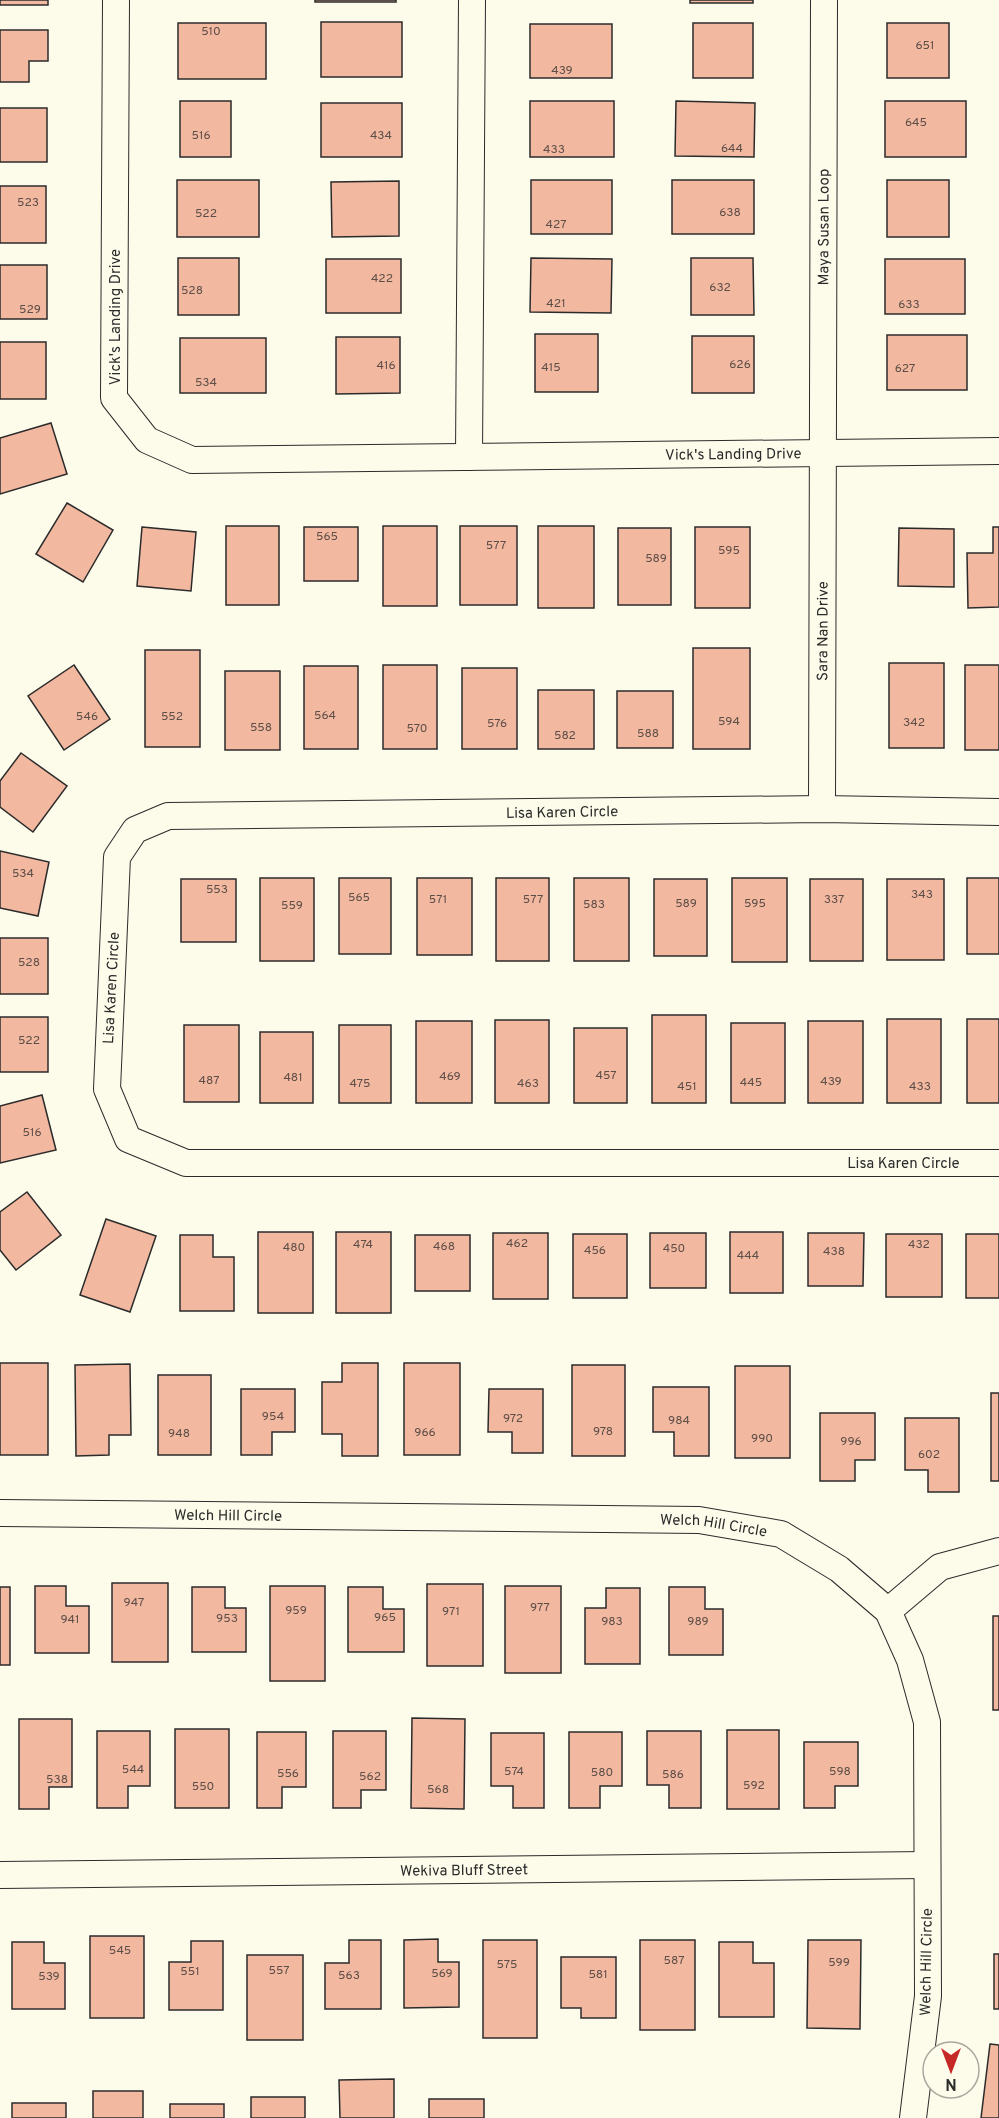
<svg xmlns="http://www.w3.org/2000/svg" width="999" height="2118" viewBox="0 0 999 2118" font-family="Overpass,sans-serif">
<style>
.building{fill:#f2b8a0;stroke:#2b2b2b;stroke-width:1.5}
.lines{fill:none;stroke-linecap:round;stroke-linejoin:round}
.street-casing{stroke:#2b2b2b;stroke-width:28}
.street{stroke:#fdfbea;stroke-width:26}
.labels{text-anchor:middle;stroke-width:4.5;stroke-linejoin:round;paint-order:stroke}
.number-label{font-size:12px;fill:#5d4e48}
.street-label{font-size:15px;fill:#2b2b2b;stroke:#fdfbea}
</style>
<rect width="100%" height="100%" fill="#fdfbea"/>
<g class="building">
<rect x="0" y="0" width="48" height="5"/>
<rect x="315" y="0" width="81" height="2"/>
<rect x="690" y="0" width="63" height="3"/>
<rect x="321" y="22" width="81" height="55"/>
<rect x="178" y="23" width="88" height="56"/>
<rect x="693" y="23" width="60" height="55"/>
<rect x="887" y="23" width="62" height="55"/>
<rect x="530" y="24" width="82" height="54"/>
<path d="M0,30h48v31h-19v21h-29z"/>
<rect x="180" y="101" width="51" height="56"/>
<rect x="530" y="101" width="84" height="56"/>
<path d="M676,101l79,2 -1,54 -79,-1z"/>
<rect x="885" y="101" width="81" height="56"/>
<rect x="321" y="103" width="81" height="54"/>
<rect x="0" y="108" width="47" height="54"/>
<rect x="177" y="180" width="82" height="57"/>
<rect x="531" y="180" width="81" height="54"/>
<rect x="672" y="180" width="82" height="54"/>
<rect x="887" y="180" width="62" height="57"/>
<path d="M399,181v55l-67,1 -1,-55z"/>
<rect x="0" y="186" width="46" height="57"/>
<rect x="178" y="258" width="61" height="57"/>
<path d="M531,258l81,1 -1,54 -81,-1z"/>
<path d="M691,258h62l1,57h-63z"/>
<rect x="326" y="259" width="75" height="54"/>
<rect x="885" y="259" width="80" height="55"/>
<rect x="0" y="265" width="47" height="54"/>
<rect x="535" y="334" width="63" height="58"/>
<rect x="887" y="335" width="80" height="55"/>
<rect x="692" y="336" width="62" height="57"/>
<path d="M336,337h64v56l-64,1z"/>
<rect x="180" y="338" width="86" height="55"/>
<rect x="0" y="342" width="46" height="57"/>
<path d="M51,423l16,51 -67,20v-56z"/>
<path d="M67,503l46,27 -30,52 -47,-28z"/>
<rect x="226" y="526" width="53" height="79"/>
<rect x="383" y="526" width="54" height="80"/>
<rect x="460" y="526" width="57" height="79"/>
<rect x="538" y="526" width="56" height="82"/>
<path d="M142,527l54,5 -5,59 -54,-5z"/>
<rect x="304" y="527" width="54" height="54"/>
<rect x="695" y="527" width="55" height="81"/>
<path d="M993,527h6v80l-31,1 -1,-55h26z"/>
<rect x="618" y="528" width="53" height="77"/>
<path d="M899,528l55,1v58l-56,-1z"/>
<rect x="693" y="648" width="57" height="101"/>
<rect x="145" y="650" width="55" height="97"/>
<rect x="889" y="663" width="55" height="85"/>
<path d="M74,665l36,54 -46,31 -36,-54z"/>
<rect x="383" y="665" width="54" height="84"/>
<rect x="965" y="665" width="34" height="85"/>
<rect x="304" y="666" width="54" height="83"/>
<rect x="462" y="668" width="55" height="81"/>
<rect x="225" y="671" width="55" height="79"/>
<rect x="538" y="690" width="56" height="59"/>
<rect x="617" y="691" width="56" height="57"/>
<path d="M21,753l46,33 -34,46 -33,-25v-26z"/>
<path d="M0,851l49,11 -11,54 -38,-8z"/>
<rect x="260" y="878" width="54" height="83"/>
<rect x="339" y="878" width="52" height="76"/>
<rect x="417" y="878" width="55" height="77"/>
<rect x="496" y="878" width="53" height="83"/>
<rect x="574" y="878" width="55" height="83"/>
<rect x="732" y="878" width="55" height="84"/>
<rect x="967" y="878" width="32" height="76"/>
<rect x="181" y="879" width="55" height="63"/>
<rect x="654" y="879" width="53" height="77"/>
<rect x="810" y="879" width="53" height="82"/>
<rect x="887" y="879" width="57" height="81"/>
<rect x="0" y="938" width="48" height="56"/>
<rect x="652" y="1015" width="54" height="88"/>
<rect x="0" y="1017" width="48" height="55"/>
<rect x="887" y="1019" width="54" height="84"/>
<rect x="967" y="1019" width="32" height="84"/>
<rect x="495" y="1020" width="54" height="83"/>
<rect x="416" y="1021" width="56" height="82"/>
<rect x="808" y="1021" width="55" height="82"/>
<rect x="731" y="1023" width="54" height="80"/>
<rect x="184" y="1025" width="55" height="77"/>
<rect x="339" y="1025" width="52" height="78"/>
<rect x="574" y="1028" width="53" height="75"/>
<rect x="260" y="1032" width="53" height="71"/>
<path d="M42,1095l14,55 -56,13v-57z"/>
<path d="M27,1192l34,43 -45,35 -16,-20v-38z"/>
<path d="M106,1219l50,17 -26,76 -50,-17z"/>
<rect x="258" y="1232" width="55" height="81"/>
<rect x="336" y="1232" width="55" height="81"/>
<rect x="730" y="1232" width="53" height="61"/>
<rect x="493" y="1233" width="55" height="66"/>
<rect x="650" y="1233" width="56" height="55"/>
<path d="M808,1233h56l-1,53h-55z"/>
<rect x="573" y="1234" width="54" height="64"/>
<rect x="886" y="1234" width="56" height="63"/>
<rect x="966" y="1234" width="33" height="64"/>
<path d="M180,1235h33v22h21v54h-54z"/>
<rect x="415" y="1235" width="55" height="56"/>
<rect x="0" y="1363" width="48" height="92"/>
<path d="M342,1363h36v93h-36v-22h-20v-52h20z"/>
<rect x="404" y="1363" width="56" height="92"/>
<path d="M130,1364l1,71h-22v20l-33,1 -1,-91z"/>
<rect x="572" y="1365" width="53" height="91"/>
<rect x="735" y="1366" width="55" height="92"/>
<rect x="158" y="1375" width="53" height="80"/>
<path d="M653,1387h56v69h-35v-24h-21z"/>
<path d="M241,1389h54v43h-23v23h-31z"/>
<path d="M489,1389h54v64h-31v-21h-24z"/>
<rect x="991" y="1393" width="8" height="88"/>
<path d="M820,1413h55v47h-20v21h-35z"/>
<path d="M905,1418h54v74h-31v-22h-23z"/>
<rect x="112" y="1583" width="56" height="79"/>
<rect x="427" y="1584" width="56" height="82"/>
<path d="M35,1586h31v20h23v47h-54z"/>
<rect x="270" y="1586" width="55" height="95"/>
<rect x="505" y="1586" width="56" height="87"/>
<rect x="0" y="1587" width="10" height="78"/>
<path d="M192,1587h33v21h21v44h-54z"/>
<path d="M348,1587h35v22h21v43h-56z"/>
<path d="M669,1587h36v22h18v46h-54z"/>
<path d="M606,1588h34v76h-55v-56h21z"/>
<rect x="993" y="1616" width="6" height="94"/>
<path d="M412,1718l53,1 -1,90 -53,-1z"/>
<path d="M19,1719h53v68h-23v22h-30z"/>
<rect x="175" y="1729" width="54" height="79"/>
<rect x="727" y="1730" width="52" height="79"/>
<path d="M97,1731h53v55h-22v22h-31z"/>
<path d="M333,1731h53v59h-25v18h-28z"/>
<path d="M647,1731h54v77h-32v-23h-22z"/>
<path d="M257,1732h49v55h-24v21h-25z"/>
<path d="M569,1732h53v54h-22v22h-31z"/>
<path d="M491,1733h53v75h-31v-22h-22z"/>
<path d="M804,1742h54v44h-23v22h-31z"/>
<rect x="90" y="1936" width="54" height="82"/>
<path d="M438,1939v23h21v45l-55,1v-68z"/>
<path d="M349,1940h32v69h-56v-46h24z"/>
<rect x="483" y="1940" width="54" height="98"/>
<rect x="640" y="1940" width="55" height="90"/>
<path d="M808,1940h53l-1,89 -53,-1z"/>
<path d="M191,1941h32v69h-54v-48h22z"/>
<path d="M12,1942h32v21h21v46h-53z"/>
<path d="M719,1942h34v21h21v54h-55z"/>
<rect x="994" y="1954" width="5" height="55"/>
<rect x="247" y="1955" width="56" height="85"/>
<path d="M561,1957h55v61h-35v-10h-20z"/>
<path d="M990,2044l9,1v73h-18z"/>
<path d="M394,2079v39h-54l-1,-38z"/>
<rect x="93" y="2091" width="50" height="27"/>
<rect x="251" y="2097" width="54" height="21"/>
<rect x="429" y="2099" width="55" height="19"/>
<rect x="12" y="2103" width="54" height="15"/>
<rect x="170" y="2104" width="54" height="14"/>
</g>
<g class="lines">
<defs>
<g id="street">
<path id="s1" d="M116,0l-2,398 33,42 45,20 807,-9"/>
<path d="M469,457l3,-457"/>
<path id="s2" d="M822,809l2,-809"/>
<path id="s3" d="M999,812l-177,-3 -654,7 -33,14 -18,27 -10,232 21,50 58,24h813"/>
<path id="s4" d="M0,1513l699,7 82,14 58,35 49,42 22,49 17,62 1,274 -15,122"/>
<path d="M888,1611l52,-44 59,-16"/>
<path id="s5" d="M0,1875l927,-10"/>
</g>
</defs>
<use href="#street" class="street-casing"/>
<use href="#street" class="street"/>
</g>
<g class="labels">
<g class="number-label">
<text x="211" y="35">510</text>
<text x="925" y="49">651</text>
<text x="562" y="74">439</text>
<text x="916" y="126">645</text>
<text x="201" y="139">516</text>
<text x="381" y="139">434</text>
<text x="732" y="152">644</text>
<text x="554" y="153">433</text>
<text x="28" y="206">523</text>
<text x="730" y="216">638</text>
<text x="206" y="217">522</text>
<text x="556" y="228">427</text>
<text x="382" y="282">422</text>
<text x="720" y="291">632</text>
<text x="192" y="294">528</text>
<text x="556" y="307">421</text>
<text x="909" y="308">633</text>
<text x="30" y="313">529</text>
<text x="740" y="368">626</text>
<text x="386" y="369">416</text>
<text x="551" y="371">415</text>
<text x="905" y="372">627</text>
<text x="206" y="386">534</text>
<text x="327" y="540">565</text>
<text x="496" y="549">577</text>
<text x="729" y="554">595</text>
<text x="656" y="562">589</text>
<text x="325" y="719">564</text>
<text x="87" y="720">546</text>
<text x="172" y="720">552</text>
<text x="729" y="725">594</text>
<text x="914" y="726">342</text>
<text x="497" y="727">576</text>
<text x="261" y="731">558</text>
<text x="417" y="732">570</text>
<text x="648" y="737">588</text>
<text x="565" y="739">582</text>
<text x="23" y="877">534</text>
<text x="217" y="893">553</text>
<text x="922" y="898">343</text>
<text x="359" y="901">565</text>
<text x="438" y="903">571</text>
<text x="533" y="903">577</text>
<text x="834" y="903">337</text>
<text x="686" y="907">589</text>
<text x="755" y="907">595</text>
<text x="594" y="908">583</text>
<text x="292" y="909">559</text>
<text x="29" y="966">528</text>
<text x="29" y="1044">522</text>
<text x="606" y="1079">457</text>
<text x="450" y="1080">469</text>
<text x="293" y="1081">481</text>
<text x="209" y="1084">487</text>
<text x="831" y="1085">439</text>
<text x="751" y="1086">445</text>
<text x="360" y="1087">475</text>
<text x="528" y="1087">463</text>
<text x="687" y="1090">451</text>
<text x="920" y="1090">433</text>
<text x="32" y="1136">516</text>
<text x="517" y="1247">462</text>
<text x="363" y="1248">474</text>
<text x="919" y="1248">432</text>
<text x="444" y="1250">468</text>
<text x="294" y="1251">480</text>
<text x="674" y="1252">450</text>
<text x="595" y="1254">456</text>
<text x="834" y="1255">438</text>
<text x="748" y="1259">444</text>
<text x="273" y="1420">954</text>
<text x="513" y="1422">972</text>
<text x="679" y="1424">984</text>
<text x="603" y="1435">978</text>
<text x="425" y="1436">966</text>
<text x="179" y="1437">948</text>
<text x="762" y="1442">990</text>
<text x="851" y="1445">996</text>
<text x="929" y="1458">602</text>
<text x="134" y="1606">947</text>
<text x="540" y="1611">977</text>
<text x="296" y="1614">959</text>
<text x="451" y="1615">971</text>
<text x="385" y="1621">965</text>
<text x="227" y="1622">953</text>
<text x="70" y="1623">941</text>
<text x="612" y="1625">983</text>
<text x="698" y="1625">989</text>
<text x="133" y="1773">544</text>
<text x="514" y="1775">574</text>
<text x="840" y="1775">598</text>
<text x="602" y="1776">580</text>
<text x="288" y="1777">556</text>
<text x="673" y="1778">586</text>
<text x="370" y="1780">562</text>
<text x="57" y="1783">538</text>
<text x="754" y="1789">592</text>
<text x="203" y="1790">550</text>
<text x="438" y="1793">568</text>
<text x="120" y="1954">545</text>
<text x="674" y="1964">587</text>
<text x="839" y="1966">599</text>
<text x="507" y="1968">575</text>
<text x="279" y="1974">557</text>
<text x="190" y="1975">551</text>
<text x="442" y="1977">569</text>
<text x="598" y="1978">581</text>
<text x="349" y="1979">563</text>
<text x="49" y="1980">539</text>
</g>
<g class="street-label">
<text dy="5" stroke="none"><textPath href="#s2" startOffset="582">Maya Susan Loop</textPath></text>
<text transform="translate(115 317) rotate(-90)" y="5">Vick's Landing Drive</text>
<text dy="5" stroke="none"><textPath href="#s1" startOffset="1042">Vick's Landing Drive</textPath></text>
<text dy="5" stroke="none"><textPath href="#s2" startOffset="178">Sara Nan Drive</textPath></text>
<text transform="translate(562 812) rotate(-1)" y="5">Lisa Karen Circle</text>
<text transform="translate(111 988) rotate(-87)" y="5">Lisa Karen Circle</text>
<text dy="5" stroke="none"><textPath href="#s3" startOffset="1966">Lisa Karen Circle</textPath></text>
<text dy="5" stroke="none"><textPath href="#s4" startOffset="228">Welch Hill Circle</textPath></text>
<text dy="5" stroke="none"><textPath href="#s4" startOffset="714">Welch Hill Circle</textPath></text>
<text dy="5" stroke="none"><textPath href="#s5" startOffset="464">Wekiva Bluff Street</textPath></text>
<text transform="translate(926 1962) rotate(-89)" y="5">Welch Hill Circle</text>
</g>
</g>
<g transform="translate(951 2070) rotate(180)"><circle r="28" fill="#fdfbea" stroke="#a9a89e" stroke-width="1.5"/>
<path d="M0-4.5L10 22L0 15L-10 22Z" fill="#c62828"/>
<text y="-9" font-size="16" font-weight="bold" text-anchor="middle" fill="#2b2b2b">N</text>
</g>
</svg>
